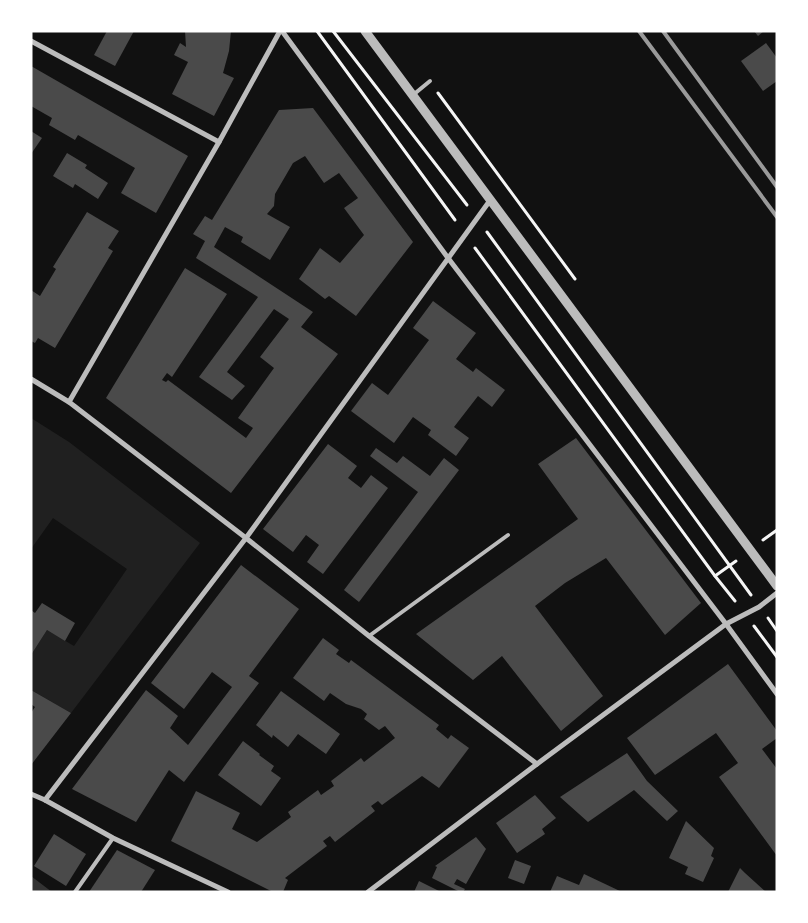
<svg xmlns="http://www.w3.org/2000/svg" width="808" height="923" viewBox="0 0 808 923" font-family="'Asap Condensed',sans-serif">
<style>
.green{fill:#202020}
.water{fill:#333}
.building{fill:#4a4a4a}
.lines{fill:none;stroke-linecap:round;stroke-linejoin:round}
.path{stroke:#f5f5f5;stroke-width:3}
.service{stroke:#bcbcbc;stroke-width:4}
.minor{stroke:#bcbcbc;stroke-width:5}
.tertiary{stroke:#bcbcbc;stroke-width:9}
.rail{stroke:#9a9a9a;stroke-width:4}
</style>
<rect width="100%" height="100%" fill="#111"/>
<path class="green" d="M31,418l38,24 131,101 -129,170 -40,-23v-35l16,-25 27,16 53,-77 -74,-51 -22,31z"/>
<path class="water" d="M31,876l21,16h-21z"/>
<g class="building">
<path d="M107,31h27l-19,35 -21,-11z"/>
<path d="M185,31h46l-2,20 -6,22 11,5 -20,38 -42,-22 16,-32 -14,-7 6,-12 6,4z"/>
<path d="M754,31h10l-6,5z"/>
<path d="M766,43l11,15v23l-14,10 -22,-30z"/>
<path d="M31,66l157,90 -32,57 -35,-20 14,-25 -57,-33 -3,5 -26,-15 3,-7 -21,-12z"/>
<path d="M313,108l100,134 -57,74 -27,-20 -4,3 -26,-20 21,-31 20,15 24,-28 -20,-27 14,-10 -19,-25 -15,10 -19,-27 -12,7 -18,31 -1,12 -7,8 23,13 -20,33 -29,-18 2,-5 -18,-10 -11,20 99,65 -12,15 37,27 -107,139 -125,-95 79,-130 42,26 -55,83 -5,-4 -5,7 4,2 2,-2 78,58 7,-10 -15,-10 36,-50 -14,-11 29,-38 -15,-10 -47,63 18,14 -13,14 -33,-23 59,-80 -62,-39 9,-17 -12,-7 12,-18 7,4 67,-110z"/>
<path d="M31,131l11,7 -11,16z"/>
<path d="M67,153l20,12 -2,3 23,15 -10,16 -23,-15 -2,4 -20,-12z"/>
<path d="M87,212l32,19 -11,17 5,3 -58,97 -17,-10 -3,5 -4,-2v-51l9,6 16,-27 -3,-2z"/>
<path d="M433,301l43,32 -20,26 17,13 3,-4 29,22 -13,17 -14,-11 -24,31 15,11 -13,18 -28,-21 3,-5 -18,-13 -19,26 -43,-32 21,-28 16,12 41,-55 -16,-12z"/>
<path d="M576,438l125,165 -36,32 -59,-77 -41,25 -30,23 68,90 -42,35 -59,-75 -29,24 -57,-46 162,-115 -40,-55z"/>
<path d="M328,444l29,22 -9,12 13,10 10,-13 17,13 -65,86 -16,-12 12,-17 -13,-10 -13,17 -30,-23z"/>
<path d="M376,448l21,15 6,-7 27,20 14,-18 15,12 -100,132 -15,-12 74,-98 -48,-36z"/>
<path d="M241,565l58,44 -50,67 10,7 -75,99 -15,-12 -33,52 -64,-33 74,-99 32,26 -8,12 18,17 44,-58 -20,-15 -28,37 -33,-26z"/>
<path d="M42,603l33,20 -10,18 -18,-11 -16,25v-45l4,3z"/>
<path d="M323,638l16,12 -3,4 13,9 2,-3 88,65 -3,4 12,10 3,-4 18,13 -30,40 -17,-12 -40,29 -4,-4 -7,5 4,5 -40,31 -5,-6 -7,5 4,5 -42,32 3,2 -5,12h-10l-102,-51 25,-50 44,22 -8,16 25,13 34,-25 -3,-5 30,-22 3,5 13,-9 -3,-5 30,-23 3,4 31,-24 -10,-12 -6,4 -15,-11 3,-5 -6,-5 -15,-5 -16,-11 -6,8 -31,-23z"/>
<path d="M728,664l49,67v7l-15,11 15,20v87l-58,-79 19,-14 -22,-30 -61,42 -28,-37z"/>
<path d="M31,690l40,23 -40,52v-52l4,-6 -4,-3z"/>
<path d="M281,691l59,43 -14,20 -28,-20 -10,13 -15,-12 -1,3 -16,-13z"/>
<path d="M243,741l17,13 -1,1 15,11 -3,5 10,7 -20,28 -43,-31z"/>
<path d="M627,753l20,28 31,30 -11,10 -33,-31 -46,32 -28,-25z"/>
<path d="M535,795l21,23 -14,11 3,5 -28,19 -21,-30z"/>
<path d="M686,821l28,27 -3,8 3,2 -11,24 -18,-8 3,-7 -19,-9z"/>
<path d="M54,834l32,20 -20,32 -32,-20z"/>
<path d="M476,837l10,12 -20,35 -9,-5 -3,5 11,5 -2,3h-3l-28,-14 5,-11 -2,-1z"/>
<path d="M117,850l38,20 -14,22h-52z"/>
<path d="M515,860l16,6 -7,18 -16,-6z"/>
<path d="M740,868l5,5 21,19h-38z"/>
<path d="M584,874l38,18h-72l7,-16 22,9z"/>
<path d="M419,881l22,11h-27z"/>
</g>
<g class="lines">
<g class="path">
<path d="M317,31l138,189"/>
<path d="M333,31l134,174"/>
<path d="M438,93l137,186"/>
<path d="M487,232l264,363"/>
<path d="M475,248l240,328 20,25"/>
<path d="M763,540l14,-10"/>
<path d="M715,576l21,-15"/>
<path d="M768,618l9,13"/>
<path d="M754,626l23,31"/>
</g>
<g class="service">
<path d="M413,95l17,-14"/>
<path d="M369,636l139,-101"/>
<path d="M75,892l38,-54"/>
</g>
<g class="minor">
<path d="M282,31l166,227 278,366 51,70"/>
<path d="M31,41l188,101"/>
<path d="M31,379l38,23 177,136 123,98 168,128"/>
<path d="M69,402l150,-260 61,-111"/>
<path d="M31,794l14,6 68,38 115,54"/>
<path d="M45,800l201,-262 245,-339"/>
<path d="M368,892l169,-128 189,-140 33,-17 18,-14"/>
</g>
<path class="tertiary" d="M365,31l412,555"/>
<g class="rail">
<path d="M639,31l138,186"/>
<path d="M663,31l114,156"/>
</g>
</g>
<rect width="808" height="923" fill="none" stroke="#ffffff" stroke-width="65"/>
</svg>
